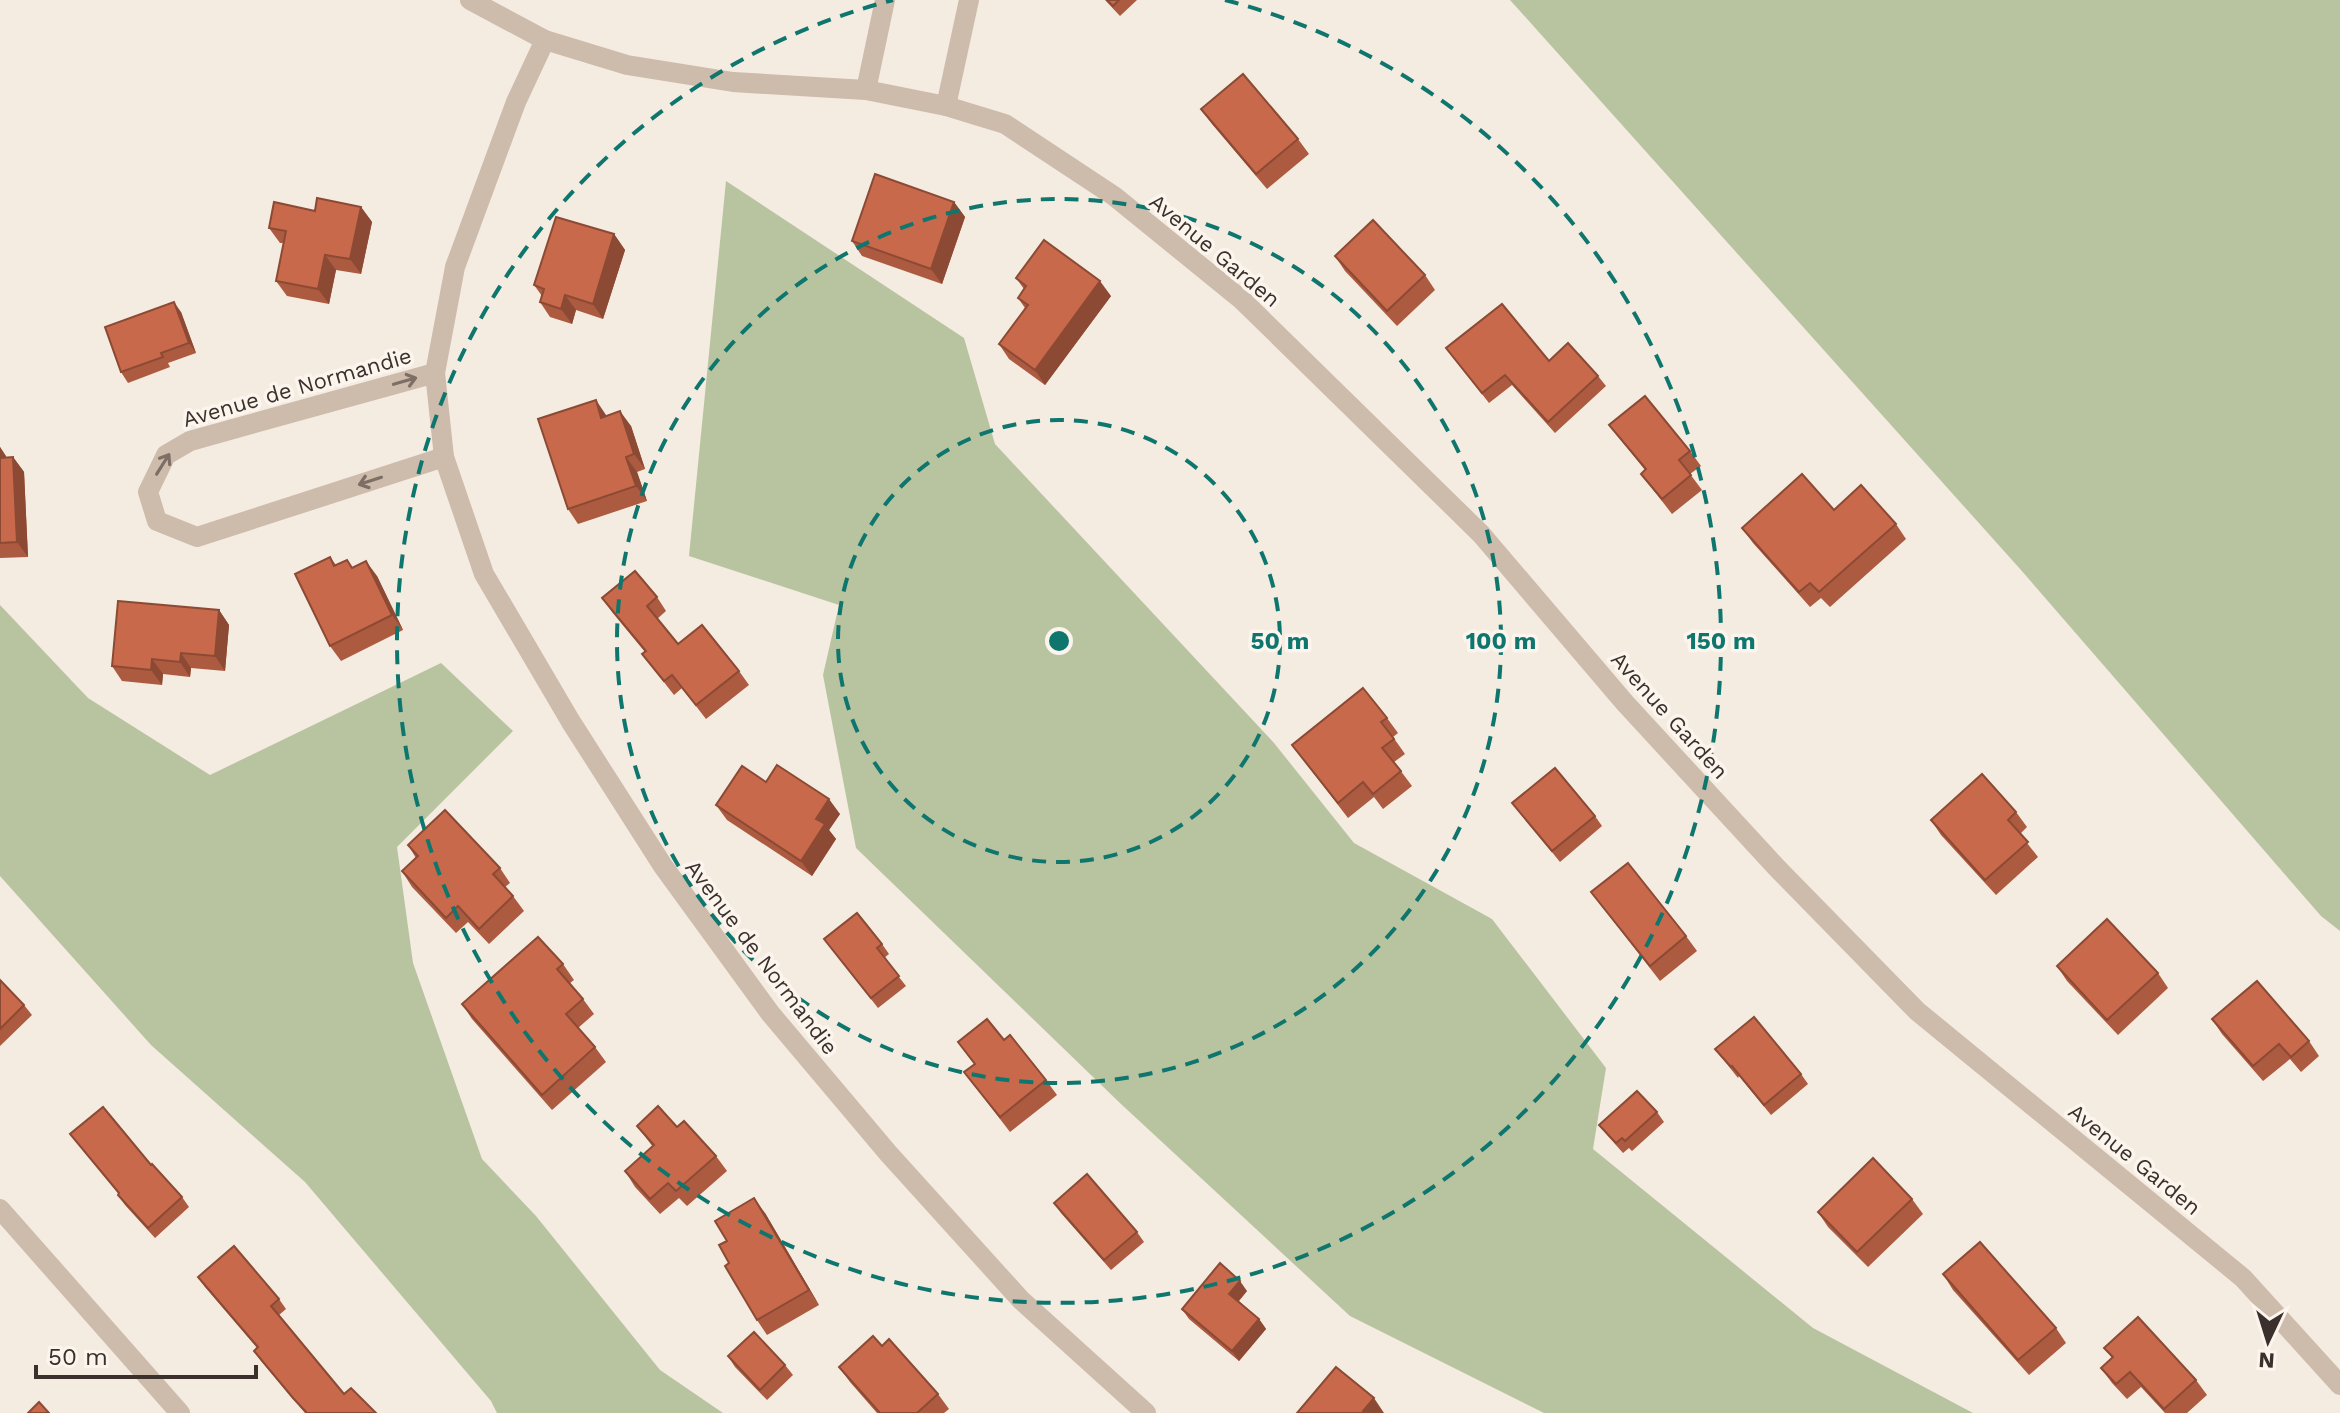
<svg xmlns="http://www.w3.org/2000/svg" width="2340" height="1413" viewBox="0 0 2340 1413" font-family="'Work Sans',sans-serif">
<style>
.green{fill:#b8c4a0}
.lines{fill:none;stroke-linecap:round;stroke-linejoin:round}
.minor{stroke:#cdbbac;stroke-width:20}
.wall{fill:#ac5a40}
.shaded-wall{fill:#8c4a34}
.building{fill:#c8694b;stroke:#8c4a34;stroke-width:2}
.oneway{stroke:#7d6f65}
.ring{fill:none;stroke:#0f766e;stroke-width:4;stroke-dasharray:14 10}
.labels{text-anchor:middle;stroke-width:7;stroke-linejoin:round;paint-order:stroke}
.street-label{font-size:22px;fill:#3b302b;stroke:#fbf5ee}
.centre{fill:#0f766e;stroke:#fbf5ee;stroke-width:4}
.ring-label{font-size:24px;text-anchor:middle;font-weight:bold;fill:#0f766e;stroke:#fbf5ee;stroke-width:7;stroke-linejoin:round;paint-order:stroke}
</style>
<rect width="100%" height="100%" fill="#f4ebe1"/>
<g class="green">
<path d="M1510,0h830v931l-19,-15 -300,-346z"/>
<path d="M726,181l238,157 31,106 279,299 80,100 138,76 114,149 -13,81 220,179 160,85h-429l-194,-97 -229,-212 -265,-256 -33,-173 16,-70 -150,-49z"/>
<path d="M0,605l88,93 122,77 231,-112 72,68 -116,116 16,116 69,196 54,57 124,154 63,43h-226l-6,-12 -186,-219 -154,-137 -151,-169z"/>
</g>
<g class="lines">
<g class="minor">
<path d="M470,0l75,40 82,25 106,17 133,8 80,16 59,18 109,72 128,104 239,234 144,169 152,165 140,143 326,267 97,107"/>
<path d="M545,40l-29,62 -61,165 -20,106 9,84 40,117 87,148 92,144 107,147 118,140 133,147 125,113"/>
<path d="M866,90l19,-90"/>
<path d="M946,106l23,-106"/>
<path d="M435,373l-245,68 -24,14 -18,37 9,29 40,16 247,-80"/>
<path d="M0,1209l180,204"/>
</g>
</g>
<g class="wall">
<path d="M1105,0h32l-17,16z"/>
<path d="M1201,109l97,30 11,15 -42,35 -55,-65z"/>
<path d="M954,202l11,15 -23,67 -80,-28 -10,-15z"/>
<path d="M361,207l11,15 -11,52 -25,-4 -7,34 -42,-8 -11,-15 8,-38h-4l-11,-15 46,-17z"/>
<path d="M614,234l11,16 -22,69 -27,-9 -4,14 -22,-7 -10,-15 2,-6 -8,-11z"/>
<path d="M1335,256l90,19 10,15 -38,36 -52,-55z"/>
<path d="M1016,278l95,18 -66,89 -36,-26 -10,-15 26,-36 -7,-10 6,-9z"/>
<path d="M181,312l15,41 -28,10 2,4 -42,16 -7,-11z"/>
<path d="M1446,348l103,13 49,15 8,10 -51,47 -43,-48 -23,18z"/>
<path d="M606,416l25,10 14,43 -8,3 10,29 -69,23 -10,-15z"/>
<path d="M1609,425l81,26 11,15 -11,8 12,16 -30,24 -31,-40 4,-4z"/>
<path d="M0,447l6,10h7l11,15 4,85 -28,1z"/>
<path d="M1834,510l62,14 10,15 -76,68 -9,-9 -11,9 -57,-64 -11,-15z"/>
<path d="M330,557l6,8 11,-5 6,8 24,8 26,54 -62,31 -11,-15z"/>
<path d="M657,597l9,14 -9,8 21,25 61,27 10,14 -43,34 -24,-31 -8,7 -32,-41 3,-2 -33,-40 -10,-14z"/>
<path d="M219,610l10,15 -4,46 -34,-3 -1,9 -27,-3 -1,11 -40,-4 -10,-15z"/>
<path d="M1387,718l11,15 -5,4 12,17 -11,8 18,24 -29,23 -9,-12 -26,21 -56,-73z"/>
<path d="M766,782l74,32 -11,16 7,9 -24,37 -85,-56 -11,-15z"/>
<path d="M1512,803l83,13 7,10 -42,36z"/>
<path d="M2016,812l11,15 -7,7 18,23 -42,38 -55,-60 -10,-15z"/>
<path d="M408,845l92,23 10,15 -5,4 8,9 11,15 -35,33 -21,-22 -12,11 -44,-46 -10,-16 14,-13z"/>
<path d="M1591,892l95,44 11,15 -37,30z"/>
<path d="M824,939l58,5 7,10 -5,4 22,28 -28,22z"/>
<path d="M563,964l11,16 -4,3 13,16 11,15 -16,14 17,19 11,15 -54,48 -80,-91 -10,-15z"/>
<path d="M2057,966l101,7 10,15 -50,47 -51,-54z"/>
<path d="M0,980l24,25 8,10 -32,31z"/>
<path d="M2212,1019l97,22 10,15 -18,16 -11,-13 -27,22 -41,-47z"/>
<path d="M1004,1040l42,40 11,15 -47,37 -46,-60 10,-8 -16,-22z"/>
<path d="M1715,1049l86,25 7,10 -37,31 -32,-39 -1,2z"/>
<path d="M1657,1112l7,10 -32,29 -3,-3 -6,5 -16,-18 -8,-10z"/>
<path d="M637,1126l40,1 39,29 11,15 -40,35 -8,-8 -19,16 -25,-27 -10,-16 28,-24z"/>
<path d="M70,1134l81,31 31,32 7,10 -34,31 -30,-33 -7,-10 1,-1z"/>
<path d="M1912,1199l11,15 -55,53 -40,-40 -10,-15z"/>
<path d="M1054,1203l83,29 7,10 -33,28 -50,-57z"/>
<path d="M765,1213l54,92 -52,30 -10,-15 -30,-79z"/>
<path d="M1943,1274l113,54 10,15 -37,32 -76,-85z"/>
<path d="M198,1277l81,22 7,10 -7,6 65,79 32,19h-71l-44,-52 -7,-10 3,-3 -52,-61z"/>
<path d="M1247,1291l-8,10 20,18 7,10 -27,32 -50,-42 -7,-10z"/>
<path d="M882,1346l56,48 11,15 -5,4h-67l-27,-31 -11,-15z"/>
<path d="M2104,1348l92,32 11,15 -20,18h-22l-24,-26 -14,12 -15,-16 -11,-15 11,-10z"/>
<path d="M728,1356l57,9 8,10 -26,25 -32,-33z"/>
</g>
<g class="shaded-wall">
<path d="M954,202l11,15 -23,67 -11,-15z"/>
<path d="M361,207l11,15 -11,52 -11,-15z"/>
<path d="M614,234l11,16 -22,69 -10,-15z"/>
<path d="M325,255l11,15 -7,34 -11,-15z"/>
<path d="M1100,281l11,15 -66,89 -10,-15z"/>
<path d="M565,295l11,15 -4,14 -11,-15z"/>
<path d="M174,302l7,10 15,41 -7,-10z"/>
<path d="M596,400l10,15 6,18 -11,-15z"/>
<path d="M620,411l11,15 14,43 -11,-15z"/>
<path d="M0,447l6,9 1,17 -7,-10z"/>
<path d="M13,457l11,15 4,85 -11,-15z"/>
<path d="M626,457l11,15 10,29 -11,-15z"/>
<path d="M366,561l11,15 26,54 -11,-15z"/>
<path d="M219,610l10,15 -4,46 -10,-15z"/>
<path d="M181,653l10,15 -1,9 -10,-15z"/>
<path d="M152,659l11,15 -1,11 -11,-15z"/>
<path d="M829,799l11,15 -11,16 7,9 -24,37 -11,-15 15,-42z"/>
<path d="M754,1198l11,15 54,92 -10,-15z"/>
<path d="M1240,1281l7,10 -11,13 -7,-10z"/>
<path d="M1259,1319l7,10 -27,32 -7,-10z"/>
<path d="M1374,1398l10,15h-19l-2,-2z"/>
</g>
<g class="building">
<path d="M1107,0h12l-6,6z"/>
<path d="M1243,74l55,65 -42,35 -55,-65z"/>
<path d="M875,174l79,28 -23,67 -79,-28z"/>
<path d="M317,198l44,9 -11,52 -25,-4 -7,34 -42,-8 10,-50 -17,-3 5,-26 41,9z"/>
<path d="M556,217l58,17 -21,70 -28,-9 -4,14 -21,-7 4,-13 -10,-4z"/>
<path d="M1373,220l52,55 -38,36 -52,-55z"/>
<path d="M1044,240l56,41 -65,89 -36,-26 29,-39 -10,-7 8,-12 -10,-8z"/>
<path d="M174,302l15,41 -28,10 2,4 -42,15 -16,-45z"/>
<path d="M1502,304l47,57 19,-18 30,33 -50,46 -43,-47 -23,18 -36,-45z"/>
<path d="M1645,396l45,55 -11,9 12,15 -29,24 -21,-25 5,-5 -37,-44z"/>
<path d="M596,400l5,18 19,-7 14,43 -8,3 10,29 -68,23 -30,-90z"/>
<path d="M13,457l4,85 -17,1v-85z"/>
<path d="M1802,474l32,36 27,-25 35,39 -77,68 -9,-9 -11,9 -57,-64z"/>
<path d="M330,557l4,9 13,-6 5,8 14,-7 26,54 -62,31 -35,-72z"/>
<path d="M635,571l22,26 -10,9 31,38 24,-19 37,46 -43,34 -24,-30 -8,6 -22,-27 4,-3 -44,-53z"/>
<path d="M118,601l101,9 -4,46 -34,-3 -1,9 -28,-3 -1,11 -39,-4z"/>
<path d="M1363,688l24,30 -6,4 13,17 -12,9 19,23 -28,23 -10,-12 -25,21 -46,-58z"/>
<path d="M777,765l52,34 -13,20 9,5 -24,37 -85,-56 26,-39 24,16z"/>
<path d="M1555,768l40,48 -43,35 -40,-48z"/>
<path d="M1982,774l34,38 -8,8 20,22 -43,38 -54,-60z"/>
<path d="M445,810l55,58 -7,6 20,22 -34,33 -21,-23 -12,12 -44,-47 16,-15 -10,-11z"/>
<path d="M1628,863l58,73 -36,30 -59,-74z"/>
<path d="M857,913l25,31 -5,4 22,28 -28,22 -47,-59z"/>
<path d="M2107,919l51,54 -51,47 -50,-54z"/>
<path d="M538,937l25,27 -6,5 26,30 -17,15 29,33 -53,48 -80,-91z"/>
<path d="M0,980l24,25 -24,24z"/>
<path d="M2257,981l52,60 -18,16 -12,-13 -26,22 -41,-47z"/>
<path d="M1754,1017l47,57 -37,31 -32,-39 -1,1 -16,-18z"/>
<path d="M987,1019l17,21 6,-5 36,45 -46,37 -36,-45 11,-8 -17,-22z"/>
<path d="M1637,1091l20,21 -32,29 -3,-3 -6,5 -17,-18z"/>
<path d="M658,1106l19,21 7,-6 32,35 -40,35 -8,-8 -18,16 -25,-28 29,-26 -17,-19z"/>
<path d="M103,1107l48,58 1,-1 30,33 -34,31 -30,-33 1,-2 -49,-59z"/>
<path d="M1873,1158l39,41 -55,53 -39,-40z"/>
<path d="M1087,1174l50,58 -33,28 -50,-57z"/>
<path d="M754,1198l55,92 -52,30 -32,-54 4,-3 -10,-18 8,-4 -12,-20z"/>
<path d="M1980,1242l76,86 -38,32 -75,-86z"/>
<path d="M234,1246l45,53 -8,7 73,88 7,-6 25,25h-69l-14,-15 -39,-47 4,-4 -60,-70z"/>
<path d="M1220,1263l20,18 -11,13 30,25 -27,32 -50,-42z"/>
<path d="M2138,1317l58,63 -32,29 -34,-37 -14,12 -15,-16 12,-11 -9,-9z"/>
<path d="M754,1332l31,33 -25,25 -32,-34z"/>
<path d="M873,1336l9,10 7,-7 49,55 -21,19h-37l-41,-46z"/>
<path d="M1336,1367l38,31 -11,13 3,2h-69z"/>
<path d="M39,1402l10,11h-21z"/>
</g>
<defs><path id="oneway-shaft" d="M-6 0H5M1.5-3L5.5 0L1.5 3" fill="none" stroke-width="1.6" stroke-linecap="round" stroke-linejoin="round" transform="scale(2)"/></defs>
<g class="oneway">
<use href="#oneway-shaft" transform="translate(405 381) rotate(-16)"/>
<use href="#oneway-shaft" transform="translate(163 464) rotate(-58)"/>
<use href="#oneway-shaft" transform="translate(370 481) rotate(162)"/>
</g>
<g class="ring">
<circle cx="1059" cy="641" r="221"/>
<circle cx="1059" cy="641" r="442"/>
<path d="M1225 0A662 662 0 1 1 893 0"/>
</g>
<g class="labels">
<g class="street-label">
<text transform="translate(1215 250) rotate(40)" y="8">Avenue Garden</text>
<text transform="translate(297 387) rotate(-16)" y="8">Avenue de Normandie</text>
<text transform="translate(1670 715) rotate(48)" y="8">Avenue Garden</text>
<text transform="translate(762 957) rotate(53)" y="8">Avenue de Normandie</text>
<text transform="translate(2135 1159) rotate(39)" y="8">Avenue Garden</text>
</g>
</g>
<circle cx="1059" cy="641" r="12" class="centre"/>
<g class="ring-label">
<text x="1280" y="649">50 m</text>
<text x="1501" y="649">100 m</text>
<text x="1721" y="649">150 m</text>
</g>
<g transform="translate(2268 1341) rotate(184)" stroke="#fbf5ee" stroke-width="6" paint-order="stroke">
<path d="M0-6L14 30L0 20L-14 30Z" fill="#3b302b"/>
<text y="-12" font-size="22" font-weight="bold" text-anchor="middle" fill="#3b302b">N</text>
</g>
<path d="M36 1365v12h220v-12" fill="none" stroke="#3b302b" stroke-width="4"/>
<text x="48" y="1365" font-size="24" fill="#3b302b" stroke="#fbf5ee" stroke-width="6" paint-order="stroke">50 m</text>
</svg>
